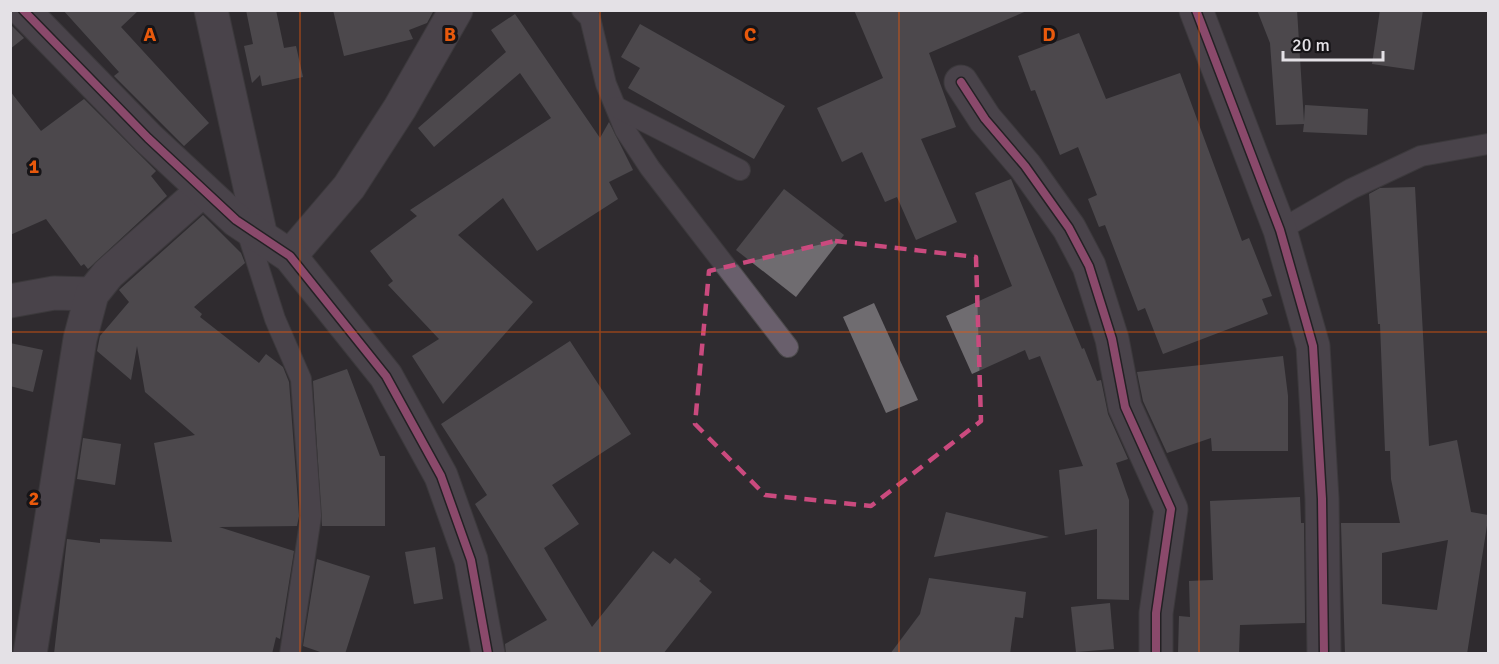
<svg xmlns="http://www.w3.org/2000/svg" width="1499" height="664" viewBox="0 0 1499 664" font-family="Signika,sans-serif">
<style>
.building{fill:#6f6c70;fill-rule:evenodd}
.lines{fill:none;stroke-linecap:round;stroke-linejoin:round}
.service-casing{stroke:#4c4a4c;stroke-width:22}
.minor-casing{stroke:#4c4a4c;stroke-width:35}
.tertiary-casing{stroke:#4c4a4c;stroke-width:35}
.service{stroke:#695f6c;stroke-width:20}
.minor{stroke:#695f6c;stroke-width:33}
.tertiary{stroke:#695f6c;stroke-width:33}
.cycleway-casing{stroke:#161417;stroke-width:11}
.cycleway{stroke:#f96db3;stroke-width:8}
.marked{fill:none;stroke:#ca4a7e;stroke-width:4.5;stroke-dasharray:12 8;stroke-linejoin:round}
.grid{fill:none;stroke:#e8590c;stroke-width:1.5;stroke-opacity:0.55}
.grid-label{font-size:20px;text-anchor:middle;font-weight:bold;fill:#e8590c;stroke:#161417;stroke-width:6;stroke-linejoin:round;paint-order:stroke}
</style>
<rect width="100%" height="100%" fill="#2f2c30"/>
<g class="building">
<path d="M63,10h76l-18,17 88,96 -25,23 -70,-70 5,-4z"/>
<path d="M246,10h30l8,38 12,-2 7,31 -41,9 -2,-11 -8,8 -8,-37 9,-2z"/>
<path d="M333,10h101l-7,13 -18,7 4,9 -69,17z"/>
<path d="M854,10h175l-100,43 27,74 -35,12 36,83 -41,18 -19,-43 -12,5 -23,-50 -20,10 -25,-54 66,-30z"/>
<path d="M1257,10h40l7,112 1,-17 63,4 -1,26 -64,-3 1,-8 -28,1 -6,-82z"/>
<path d="M1380,10h43l-9,60 -42,-6z"/>
<path d="M515,14l85,124 9,-16 24,48 -24,12 9,17 -81,52 -34,-53 -45,37 75,67 -90,102 -31,-48 27,-17 -51,-54 5,-4 -23,-30 47,-35 -7,-6 141,-92 -31,-45 -86,74 -16,-19 88,-76 -15,-22z"/>
<path d="M10,24l14,14 -14,11z"/>
<path d="M640,24l145,82 -31,53 -126,-71 12,-20 -19,-11z"/>
<path d="M1079,33l27,66 74,-26 62,168 7,-3 23,58 -10,3 6,15 -105,40 -18,-46 -7,3 -33,-86 -6,2 -11,-28 9,-4 -19,-48 -18,8 -25,-65 -4,1 -13,-35z"/>
<path d="M10,91l31,40 43,-32 72,72 -5,5 16,20 -79,73 -4,-5 -3,2 -35,-47 -36,16z"/>
<path d="M1011,179l71,170 2,-1 13,33 4,-1 7,34 20,45 -12,4 13,37v100l-32,-1v-70l-32,6 -6,-65 24,-4 -43,-110 -11,4 -4,-10 -53,24 -26,-58 66,-30 -37,-93z"/>
<path d="M1415,187l14,259 28,-6 14,72 17,3v4l-21,135h-122l-4,-131h59l-9,-44 -1,-28h-5l-5,-127h-2l-9,-130 11,-6zM1448,540l-11,70 -55,-6v-51z"/>
<path d="M784,189l60,46 -48,62 -60,-47z"/>
<path d="M203,215l38,38 4,10 -51,44 8,7 -2,3 59,46 7,-9 17,13 6,15 10,134 -2,10 -78,1 75,24 -14,88 -4,-2 -4,17h-218l13,-115 33,4v-4l72,3 -18,-99 41,-8 -50,-43 -8,-46 -6,34 -34,-29 3,-15 29,-34 -10,-12z"/>
<path d="M874,303l44,97 -32,13 -43,-96z"/>
<path d="M570,341l61,93 -79,51 27,39 -35,24 48,79 61,-76 17,13 5,-6 26,21 -2,2 13,11 -49,62h-157l-1,-10 42,-24 -72,-116 12,-9 -46,-71z"/>
<path d="M10,343l33,7 -10,42 -23,-6z"/>
<path d="M1283,356l5,40v55h-76l-1,-13 -44,15 -24,-52 -6,-29z"/>
<path d="M347,369l33,87h5v70h-63l-9,-145z"/>
<path d="M83,438l38,6 -6,41 -38,-6z"/>
<path d="M1300,497l1,26h3l1,100 -65,2 -1,29h-61l1,-38 11,1 -1,-36 24,-1 -3,-79z"/>
<path d="M946,512l103,25 -115,20z"/>
<path d="M435,547l8,52 -29,5 -9,-52z"/>
<path d="M317,559l53,17 -25,78h-19l-23,-8z"/>
<path d="M929,578l97,14 -3,26 -8,-1 -5,37h-120l30,-40z"/>
<path d="M1110,603l4,46 -38,3 -5,-45z"/>
</g>
<g class="lines">
<defs>
<g id="service">
<path d="M582,10l8,8 16,66 19,46 25,38 138,179"/>
<path d="M616,107l124,63"/>
<path d="M246,228l29,91 26,60 10,137 -21,138"/>
<path d="M1280,230l71,-41 70,-33 67,-12"/>
</g>
<g id="minor">
<path d="M211,10l50,227"/>
<path d="M961,82l24,37 40,47 44,62 20,38 23,73 13,68 46,102 -15,104v41"/>
<path d="M290,256l59,-69 51,-79 56,-98"/>
<path d="M10,301l44,-8 38,1"/>
<path d="M30,654l50,-315 12,-45 16,-20 95,-84"/>
</g>
<g id="tertiary">
<path d="M23,10l125,128 88,82 54,36 96,120 55,100 30,84 17,94"/>
<path d="M1196,10l84,220 33,116 9,153 2,155"/>
</g>
</defs>
<use href="#service" class="service-casing"/>
<use href="#minor" class="minor-casing"/>
<use href="#tertiary" class="tertiary-casing"/>
<use href="#service" class="service"/>
<use href="#minor" class="minor"/>
<use href="#tertiary" class="tertiary"/>
<defs>
<g id="cycleway">
<path d="M23,10l125,128 88,82 54,36 96,120 55,100 30,84 17,94"/>
<path d="M1196,10l84,220 33,116 9,153 2,155"/>
<path d="M961,82l24,37 40,47 44,62 20,38 23,73 13,68 46,102 -15,104v41"/>
</g>
</defs>
<use href="#cycleway" class="cycleway-casing"/>
<use href="#cycleway" class="cycleway"/>
</g>
<path d="M0 0H1499V664H0ZM835,241l141,16 5,164 -110,85 -106,-11 -70,-71 14,-153z" fill="#2f2c30" fill-opacity=".55" fill-rule="evenodd"/>
<path class="marked" d="M835,241l141,16 5,164 -110,85 -106,-11 -70,-71 14,-153z"/>
<path class="grid" d="M300,10v644M600,10v644M899,10v644M1199,10v644M10,332h1478"/>
<g class="grid-label">
<text x="150" y="41">A</text>
<text x="450" y="41">B</text>
<text x="750" y="41">C</text>
<text x="1049" y="41">D</text>
<text x="34" y="173">1</text>
<text x="34" y="505">2</text>
</g>
<rect width="1499" height="664" fill="none" stroke="#e4e1e6" stroke-width="24"/>
<path d="M1283 51v9h100v-9" fill="none" stroke="#e4e1e6" stroke-width="3"/>
<text x="1292" y="51" font-size="18" fill="#e4e1e6" stroke="#161417" stroke-width="4.5" paint-order="stroke">20 m</text>
</svg>
